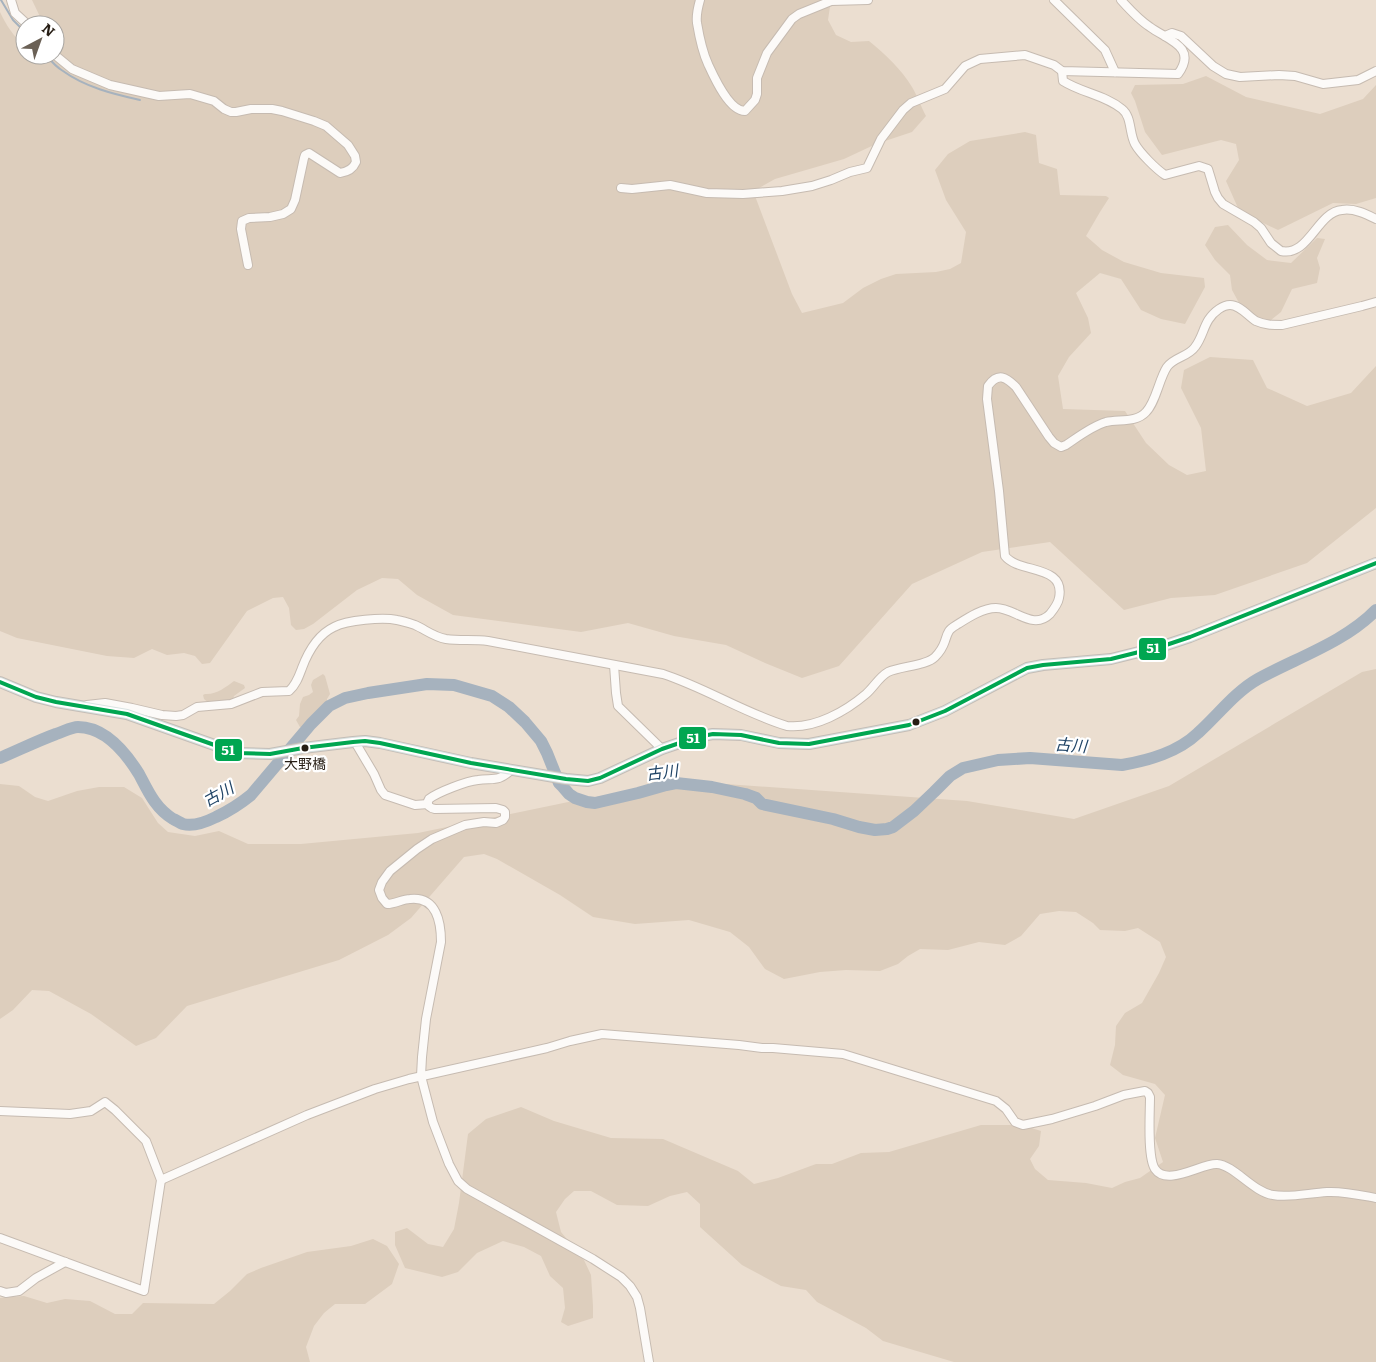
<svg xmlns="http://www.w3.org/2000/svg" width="1376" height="1362" viewBox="0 0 1376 1362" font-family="Literata,'Noto Sans JP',serif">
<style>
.green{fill:#ddcebd}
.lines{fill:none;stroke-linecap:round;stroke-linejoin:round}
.stream{stroke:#a6b2be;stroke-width:2}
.river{stroke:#a6b2be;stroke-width:12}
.minor-casing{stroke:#c6bbb1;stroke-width:10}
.major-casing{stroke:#c4bdb7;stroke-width:12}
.minor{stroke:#fcfaf8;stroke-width:8}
.major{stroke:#d9e3e2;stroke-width:10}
.bus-1-casing{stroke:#fff;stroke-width:8}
.bus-1{stroke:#00a651;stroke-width:4}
.bus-dot{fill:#261d14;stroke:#fff;stroke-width:2}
.labels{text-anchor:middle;stroke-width:4.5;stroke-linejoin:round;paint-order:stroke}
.bus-label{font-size:14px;fill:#261d14;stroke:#fff}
.water-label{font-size:16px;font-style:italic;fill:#204466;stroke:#fff}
.line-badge{stroke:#fff;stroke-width:2}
.badge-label{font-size:14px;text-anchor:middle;font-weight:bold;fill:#fff}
</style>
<rect width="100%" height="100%" fill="#ebded0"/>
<g class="green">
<path d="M32,0h799l-3,20 8,15 15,7 18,-1c16,13 33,29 43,46 6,10 9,20 14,29l-14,16 -36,12 -32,15 -69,20 -16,9 -4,8 37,98 10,19 41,-10 20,-15 18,-9 15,-5 40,-2 14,-3 11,-6 5,-31 -20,-32 -11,-30 13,-16 22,-13 55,-9 11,3 3,28 18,6 3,26 46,1 3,2 -9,14 -14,24 16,14 22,12 37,11 43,5 1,9 -20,37 -24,-5 -20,-9 -20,-31 -21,-6 -24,20 12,25 3,15 -22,24 -11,19 5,33 62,2 21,32 23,22 18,10 19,-4 -5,-43 -20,-40 3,-18 26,-13 43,3 14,28 40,18 44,-13 25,-27v142l-69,55 -92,32 -44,3 -47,12 -74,-68 -68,10 -70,32 -73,82 -37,12 -37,-15 -39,-18 -52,-9 -46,-13 -47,9 -128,-17 -36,-20 -19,-16 -16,-1 -25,12 -44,34 -9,5 -8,1 -5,-5 -2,-17 -6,-11 -10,1 -26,13 -37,52 -8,1 -7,-8 -11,-3 -17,2 -15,-6 -18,9 -27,-2 -90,-18 -17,-7v-619c5,11 14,26 25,33v10h30v-30h-11z"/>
<path d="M1206,76l40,21 74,17 43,-15 13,-14v113l-20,6 -23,-1 -55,27 -21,-10 -19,-12 -12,-27 13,-21 -3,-16 -15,-4 -59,15 -17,-23 -10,-31 -4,-8 4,-8 48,-1z"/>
<path d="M1228,225l19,20 20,15 24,3 26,-25 8,1 -8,19 3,10 -3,15 -25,6 -11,23 -14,11 -23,-11 -12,-22 -2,-15 -15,-15 -10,-15 10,-18z"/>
<path d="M1376,669v693h-422l-71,-21 -17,-13 -49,-26 -11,-12 -25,-4 -39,-21 -42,-38v-23l-13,-12 -17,4 -22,10 -31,-1 -26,-14h-17l-9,8 -9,13 5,20 23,28 7,15 2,31v12l-25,8 -7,-4 4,-14 -2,-20 -13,-12 -9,-20 -17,-9 -21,-6 -26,12 -19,19 -16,5 -37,-9 -10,-23v-13l12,-4 21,16 15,3 11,-18 5,-26 9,-69 18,-15 35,-12 33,14 57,17 52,1 75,32 16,13 24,-6 38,-14h16l29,-11 28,-1 92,-27h41l19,6 -2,15 -9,13 5,10 13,11 38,3 26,5 13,-6 15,-4 23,-16 -8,-24 10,-43 -10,-11 -32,-9 -13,-10 5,-20 1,-19 9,-13 17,-10 17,-30 7,-16 -6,-15 -22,-14 -13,3 -25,-1 -7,-7 -17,-11 -17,-1 -19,3 -19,22 -16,9 -26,-3 -31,8 -28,-1 -12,7 -10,8 -18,7 -34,-1 -26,2 -36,7 -19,-10 -16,-22 -19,-15 -41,-12 -54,4 -42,-7 -33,-22 -63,-36 -13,-5 -20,3 -53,61 -23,17 -49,25 -152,46 -31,32 -20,8 -45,-32 -42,-23 -17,-1 -19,20 -13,9v-235l19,2 16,11 13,4 29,-10 22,-4h25l18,11 16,25 10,9 27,4 24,-5 29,13h53l117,-11 160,-33 84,-14 64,-2 241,17 107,18 95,-33 193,-114z"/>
<path d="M323,674l2,2 5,18 -3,5v4l-23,24h-4l-4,-7 3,-4 1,-12 3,-7 6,-2 4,-3 -2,-7 2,-5z"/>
<path d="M234,681l10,4 1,3 -11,8 -1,4 -24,3 -5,-4 -1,-4 2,-1c11,1 21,-7 29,-13z"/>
<path d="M373,1239l14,7 12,18 -7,20 -27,20h-30l-11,9 -10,13 -8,21 4,15h-310v-64l24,-2 23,7 18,-4 25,2 25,13h17l11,-11 71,1 16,-13 17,-17 14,-6 46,-16 44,-6z"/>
</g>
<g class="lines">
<g class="stream">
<path d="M1,0l12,20 12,12"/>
<path d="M46,55c5,6 10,12 17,16 22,16 50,23 77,29"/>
</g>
<path class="river" d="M0,758c19,-8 37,-17 56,-24 7,-2 15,-7 22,-7 27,0 48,26 61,47 9,17 16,34 34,45 3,1 7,4 10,5 11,3 23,-2 33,-7 13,-6 24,-13 35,-22l60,-71 18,-18 16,-8 23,-5 59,-9 27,1 38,11 17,11 16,15 16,19 6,12 12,30 4,4 6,7 6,4 12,4 8,1 43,-10 28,-8 10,-2 36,4 33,7 11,4 6,6 71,15 26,8 16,3 12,-1 6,-2 21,-16 20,-19 16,-16 13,-8 35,-8 32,-2 92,7c28,-5 56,-13 76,-32 20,-18 37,-41 60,-54 38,-21 87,-37 118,-69"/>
<defs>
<g id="minor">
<path d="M11,0l4,13 13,12"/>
<path d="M700,0c-2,7 -4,16 -3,23 2,12 6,30 11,41 6,13 21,47 37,47l10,-11 2,-6v-16l10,-25 25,-34 7,-5 32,-13 37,-1"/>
<path d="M1054,0l51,50 10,22"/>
<path d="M1165,36l7,-3 9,3 32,30 13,8 14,3 39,-2 16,1 28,8 35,-4 18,-9"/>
<path d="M55,55l17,14 38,16 49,11 31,-2 24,7 10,8 7,3h5l15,-3h21l10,2 32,10 12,5 22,19 7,11 1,6c-3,7 -8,10 -16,11l-31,-20 -4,2 -1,3 -9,42 -4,9 -8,5 -13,3 -21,1 -7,3 -1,8 7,36"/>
<path d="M1062,71l1,10c19,12 42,14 59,28 10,8 7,24 13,35 5,9 21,25 30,31l34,-9 9,3 7,23 3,6 5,6 31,18 7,6 10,15 10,8c28,6 36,-39 61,-41 12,-2 24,4 34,9"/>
<path d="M621,188l11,1 38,-4 37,8 36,1 39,-3 30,-5 19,-6 19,-8 17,-4 14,-29 22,-29 8,-7 34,-14 20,-23 15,-7 45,-4 29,10 8,6 116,3c20,-27 -10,-34 -28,-47 -11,-7 -20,-17 -29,-27"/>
<path d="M614,665l2,28 2,13 44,43"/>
<path d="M87,705l18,-2 27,5 30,7 14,1 7,-1 14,-8 34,-3 31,-12 27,-1c7,-6 10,-15 13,-23 6,-16 15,-33 32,-41 13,-7 49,-10 63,-7 6,1 12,3 18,5 11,5 19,12 31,14 14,2 28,0 42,2 58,11 117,22 175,33 43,14 81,39 124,52 28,3 59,-15 79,-32 8,-7 13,-17 22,-22 13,-6 38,-6 47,-15 4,-4 8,-10 10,-16 1,-3 2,-7 4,-10 2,-3 6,-5 9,-7 11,-7 25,-16 38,-16 19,0 37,23 54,6 4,-5 8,-10 9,-16 7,-34 -40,-24 -54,-42l-6,-65 -12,-92 1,-13c10,-14 18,-9 28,1l33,50 5,6 7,4 5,-2c12,-8 26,-19 40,-23 13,-3 30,1 40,-10 10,-10 13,-33 21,-45 7,-10 21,-10 28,-20 10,-13 8,-27 24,-38 3,-2 7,-4 11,-4 10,0 18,11 26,16 9,4 16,4 26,4l80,-19 14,-4"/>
<path d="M355,742l19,32 7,16 4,5 30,10 13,-1"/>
<path d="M511,770c-12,12 -18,8 -33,10 -11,1 -40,12 -49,19l-1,2c-1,5 2,7 7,8l61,-1 7,2 2,2v5l-2,3 -7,3 -12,-1 -19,3 -33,14 -15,10 -27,22 -8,11 -3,8 3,8 5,6c9,0 15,-5 23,-5 27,-3 31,24 31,43l-15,77 -4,38 -1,19 12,46 16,42 9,17 9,8 126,70 28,18 9,9 7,11 3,11 9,54"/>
<path d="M0,1111l70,3 21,-3 14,-9 10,8 31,31 15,39 -17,111 -144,-53"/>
<path d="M161,1180l146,-65 68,-26 34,-10 138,-31 23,-7 32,-7 137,11 23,3h11l70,6 153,47 10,8 9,13 8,3 29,-6 43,-13 29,-11 21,-4 3,2 2,4c0,16 -3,60 5,72 12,18 47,-6 62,-5 17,1 36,28 56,31 17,3 36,-2 54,-3 16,-1 33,3 49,6"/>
<path d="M0,1291l6,2 13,-2 17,-13 29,-16"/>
</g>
<path id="major" d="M0,682l36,15 20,5 71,12 110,39 33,1 33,-6 50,-6 12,-1 15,2 91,20 95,16 22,2 12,-3 62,-29 35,-12 16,-3 28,1 38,8 30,1 100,-19 36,-14 82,-43 16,-3 68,-6 52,-13 27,-9 186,-74"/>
</defs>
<use href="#minor" class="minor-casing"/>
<use href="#major" class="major-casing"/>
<use href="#minor" class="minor"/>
<use href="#major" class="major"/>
<defs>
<path id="bus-1" d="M0,682l36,15 20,5 71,12 110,39 33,1 33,-6 50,-6 12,-1 15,2 91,20 95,16 22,2 12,-3 62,-29 35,-12 16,-3 28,1 38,8 30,1 100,-19 36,-14 82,-43 16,-3 68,-6 52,-13 27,-9 186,-74"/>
</defs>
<use href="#bus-1" class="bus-1-casing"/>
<use href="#bus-1" class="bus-1"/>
</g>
<g class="bus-dot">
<circle cx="916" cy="722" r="4.5"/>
<circle cx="305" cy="748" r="4.5"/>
</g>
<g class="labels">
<g class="bus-label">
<text x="305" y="769">大野橋</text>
</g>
<g class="water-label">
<text transform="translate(1071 745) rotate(4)" y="6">古川</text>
<text transform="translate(662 772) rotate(-7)" y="6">古川</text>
<text transform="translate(218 794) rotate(-29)" y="6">古川</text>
</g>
</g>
<g class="line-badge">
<rect x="1138" y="637" width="29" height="24" rx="5" fill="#00a651"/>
<rect x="678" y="726" width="29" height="24" rx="5" fill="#00a651"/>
<rect x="214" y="738" width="29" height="24" rx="5" fill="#00a651"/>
</g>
<g class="badge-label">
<text x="1153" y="653">51</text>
<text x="693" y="743">51</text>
<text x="228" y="755">51</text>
</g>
<g transform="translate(40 40) rotate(41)"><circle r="24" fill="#ffffff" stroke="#a8a5a1"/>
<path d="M0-4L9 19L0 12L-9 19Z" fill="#6b6156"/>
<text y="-8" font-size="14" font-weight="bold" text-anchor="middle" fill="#261d14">N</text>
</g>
</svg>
